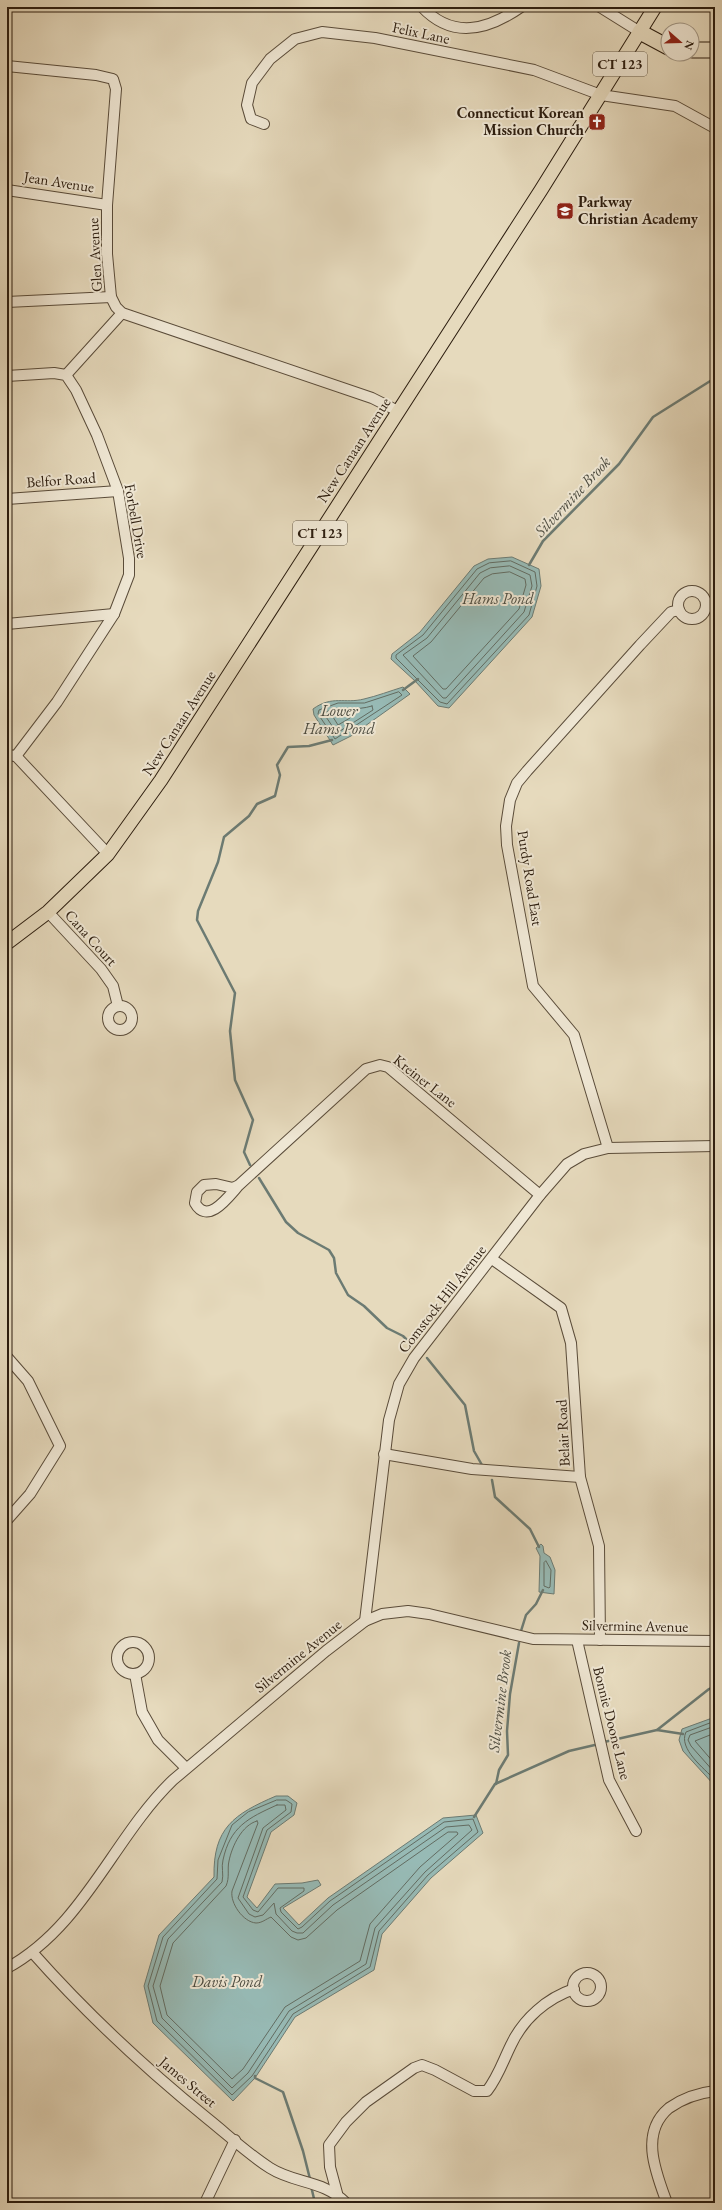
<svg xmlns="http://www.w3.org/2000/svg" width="722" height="2210" viewBox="0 0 722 2210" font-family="'EB Garamond',serif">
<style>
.water{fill:#97bab5;stroke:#6c7b73}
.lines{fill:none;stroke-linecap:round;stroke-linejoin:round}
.shore{stroke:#626c62;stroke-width:1}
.stream{stroke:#6c7b73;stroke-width:2.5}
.minor-casing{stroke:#5a4c3a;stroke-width:12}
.major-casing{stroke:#2c1d0f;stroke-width:15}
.highway-casing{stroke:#2c1d0f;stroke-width:17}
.minor{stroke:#efe7d4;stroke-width:10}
.major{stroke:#e6dabd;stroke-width:13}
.highway{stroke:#e6dabd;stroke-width:15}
.labels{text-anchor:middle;stroke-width:4;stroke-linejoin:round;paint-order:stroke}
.shield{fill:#efe7d4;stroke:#665a4a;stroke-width:1}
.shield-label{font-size:14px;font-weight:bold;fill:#2c1d0f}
.street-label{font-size:15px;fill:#2c1d0f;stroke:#efe7d4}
.poi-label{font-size:15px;font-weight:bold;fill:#2c1d0f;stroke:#efe7d4;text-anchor:end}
.water-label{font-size:16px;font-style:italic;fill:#4c4c41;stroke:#efe7d4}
</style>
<rect width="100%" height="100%" fill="#e6dabd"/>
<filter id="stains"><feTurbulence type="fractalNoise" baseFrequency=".005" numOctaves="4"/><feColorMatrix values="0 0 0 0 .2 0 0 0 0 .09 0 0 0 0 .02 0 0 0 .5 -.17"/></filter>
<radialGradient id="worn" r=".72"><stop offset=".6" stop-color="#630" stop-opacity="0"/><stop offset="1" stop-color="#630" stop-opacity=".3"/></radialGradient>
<g class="water">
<path d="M512,557l27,12 2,17 -9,31 -83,91 -11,-2 -23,-25 -24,-22 1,-5 28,-22 54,-66 14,-7z"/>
<path d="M403,687l7,7 -59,42 -18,9 -19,-30 -1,-6c19,-14 32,-5 51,-10 13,-3 26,-8 39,-12z"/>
<path d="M541,1544l2,2 1,7 6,4 5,13 -1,24 -15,-2 1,-36 -4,-8z"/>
<path d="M715,1717v69l-32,-35 -4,-11 3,-11z"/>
<path d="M276,1796h12l9,7 -3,12 -23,17 -24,65 10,11 18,-24 27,-1 16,-3 3,5 -38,23 16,17 29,-27 115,-80 33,-3 7,18 -52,45 -49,56 -8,36 -79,47 -40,61 -22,23 -80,-78 -9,-37 15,-51 55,-58c-1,-49 20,-63 62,-81z"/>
</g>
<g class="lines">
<g class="shore">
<path d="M511,561l24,11 2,14 -8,29 -82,89 -7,-2 -44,-44v-3l27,-20 54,-66 12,-6z"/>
<path d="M510,566l20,9 2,11 -8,26 -78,86h-3l-40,-43 24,-17 53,-65 10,-5z"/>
<path d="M510,572l15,7 1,6 -7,24 -73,80h-3l-30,-33 18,-14 53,-64 8,-4z"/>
<path d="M399,692l3,3 -67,44 -17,-25 1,-4 19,-7h26z"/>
<path d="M372,706l1,4 -36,23 -13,-19 1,-2c16,-5 31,-1 47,-6z"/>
<path d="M339,714l9,1 2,3 -12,7 -5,-8z"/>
<path d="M546,1561l5,9 -1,17 -1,1 -5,-2v-23z"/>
<path d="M715,1721l-29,11c-8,17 18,36 29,48"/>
<path d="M715,1726l-25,9 -2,5 3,6 24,27"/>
<path d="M715,1733l-20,8 20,23"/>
<path d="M277,1800h9l6,4 -1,8 -24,18 -24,67 10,13 5,2 20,-24h26v3l-24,17 1,4 17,17 4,-2 28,-26 114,-79 29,-3 5,13 -50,43 -49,56 -9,36 -77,47 -41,62 -20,19 -75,-74 -9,-35 15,-49 54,-58 1,-19 14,-35 16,-13z"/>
<path d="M277,1805h8l1,5 -23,18 -25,70 11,16 6,3 8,-2 11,-12 2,11 16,17 5,2h6l30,-28 113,-78 23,-2 3,5 -47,42 -50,56 -9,36 -77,47 -41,62 -16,15 -70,-70 -9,-32 15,-47 54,-57c2,-8 -1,-15 1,-22 7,-33 25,-42 54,-55z"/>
<path d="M257,1821l1,2 -26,68c-2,12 11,31 24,32 6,0 10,-4 15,-6l20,20 7,3 8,-2 31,-28 111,-78h9l1,2 -38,33 -50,57 -10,37 -75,46 -42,62 -11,10 -65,-64 -7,-29 13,-43 53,-57c4,-9 1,-17 3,-25 3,-15 13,-36 28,-40z"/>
</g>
<g class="stream">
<path d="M529,565l14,-24 76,-77 34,-47 62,-39"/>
<path d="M403,690l15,-11"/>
<path d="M250,1165l-6,-13 9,-32 -18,-40 -5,-49 5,-38 -38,-73 1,-9 20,-49 6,-25 25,-21 8,-12 18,-8 5,-21 -3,-10 11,-18 21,-1 23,-6"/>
<path d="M259,1178l27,44 12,11 31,17 5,8 2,15 12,22 16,11 23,22 16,8 9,9"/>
<path d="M427,1358l38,47 9,46 8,14"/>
<path d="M492,1480l3,17 35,32 9,18"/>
<path d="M521,1631l5,-16 10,-11 7,-14"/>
<path d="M657,1730l26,4"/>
<path d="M604,1742l53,-12 52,-41 6,-3"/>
<path d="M496,1784l3,-14 9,-15 -1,-24 3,-37 9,-51"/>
<path d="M474,1817l21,-33 74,-33 30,-7"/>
<path d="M255,2076v2l28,14 20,59 7,28"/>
<path d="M311,2186l4,17"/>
</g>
<defs>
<g id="minor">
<path d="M422,7c31,33 66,23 99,0"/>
<path d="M600,7l40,25"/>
<path d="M7,66l89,9 17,4 3,10 -9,116v49l4,43 5,10 6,6 250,85 26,13"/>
<path d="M264,124l-13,-5 -4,-14 5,-22 18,-24 25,-20 27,-7 53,6 159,32 67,25 74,11 40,22"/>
<path d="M7,190l100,15"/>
<path d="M7,302l104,-5"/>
<path d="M66,375l56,-62"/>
<path d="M7,376l47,-3 12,2 10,15 21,45 21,56 11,67v17l-15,39 -57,88 -41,54 -9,-1"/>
<path d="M7,499l111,-8"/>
<circle cx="692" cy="605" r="14"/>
<path d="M7,624l107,-10"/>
<path d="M16,756l92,98"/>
<path d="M48,912l53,57 12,17 5,20"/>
<circle cx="120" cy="1018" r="12"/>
<path d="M608,1148l-34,-113 -41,-49 -26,-141 -1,-19 4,-26 7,-17 10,-12 113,-126 31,-33 8,-2"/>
<path d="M239,1185c-10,11 -31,41 -44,18l2,-11 7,-7 12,-1 17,4 6,-3 127,-116 14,-4 8,2 152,128"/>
<path d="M492,1259l69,49 10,35 9,134 19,69 1,94"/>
<path d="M7,1357l21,24 32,65 -30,48 -23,26"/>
<path d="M384,1454l88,15 108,8"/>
<path d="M365,1621l24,-201 10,-36 15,-26 126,-163 27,-31 17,-10 24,-6 107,-2"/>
<path d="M577,1640l32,140 27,51"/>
<circle cx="133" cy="1658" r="16"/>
<path d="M135,1674l7,38 16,28 28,28"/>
<path d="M32,1952c54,61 113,116 176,167 20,16 40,35 62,49 25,16 54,12 76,35"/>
<path d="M7,1968c77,-42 106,-130 166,-188l153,-129 39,-30 17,-7 26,-3 21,3 104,25 182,2"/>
<circle cx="587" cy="1987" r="14"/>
<path d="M337,2193l-7,-26 -1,-22 17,-23 20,-20 48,-34 8,-3 13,5 39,21h13c11,-14 16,-30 24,-46 12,-26 36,-47 63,-56"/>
<path d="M205,2203l30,-63"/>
<path d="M667,2203c-11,-30 -28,-70 2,-95 14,-10 29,-15 46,-17"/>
</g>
<path id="major" d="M7,943l41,-31 60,-58 53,-74 380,-590 114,-183"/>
<g id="highway">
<path d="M640,32l28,15"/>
<path d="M692,50h23"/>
</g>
</defs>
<use href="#minor" class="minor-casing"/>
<use href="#major" class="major-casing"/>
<use href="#highway" class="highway-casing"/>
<use href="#minor" class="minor"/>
<use href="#major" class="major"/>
<use href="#highway" class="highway"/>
</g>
<defs>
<symbol id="church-square" viewBox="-11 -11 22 22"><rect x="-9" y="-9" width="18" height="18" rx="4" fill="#8f2418" stroke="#efe7d4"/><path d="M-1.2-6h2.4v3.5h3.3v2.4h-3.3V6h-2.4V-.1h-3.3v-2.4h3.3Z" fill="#fff"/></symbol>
<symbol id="school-square" viewBox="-11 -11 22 22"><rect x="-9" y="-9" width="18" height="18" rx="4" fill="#8f2418" stroke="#efe7d4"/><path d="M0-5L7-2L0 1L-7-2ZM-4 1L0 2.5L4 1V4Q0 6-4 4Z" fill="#fff"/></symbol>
</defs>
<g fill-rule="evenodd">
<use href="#church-square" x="587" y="112" width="20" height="20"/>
<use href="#school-square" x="555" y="201" width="20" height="20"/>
</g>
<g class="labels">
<g class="shield">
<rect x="593" y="52" width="54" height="24" rx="3"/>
<rect x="293" y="521" width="54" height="24" rx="3"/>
</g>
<g class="shield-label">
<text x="620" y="69">CT 123</text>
<text x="320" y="538">CT 123</text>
</g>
<g class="street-label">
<text transform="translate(421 33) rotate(12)" y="5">Felix Lane</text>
<text transform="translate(59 182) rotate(9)" y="5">Jean Avenue</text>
<text transform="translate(95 255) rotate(-93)" y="5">Glen Avenue</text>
<text transform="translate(354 450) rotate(-57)" y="5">New Canaan Avenue</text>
<text transform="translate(61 480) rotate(-4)" y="5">Belfor Road</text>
<text transform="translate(136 521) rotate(80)" y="5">Forbell Drive</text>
<text transform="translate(179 723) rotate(-57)" y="5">New Canaan Avenue</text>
<text transform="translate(530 878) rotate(81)" y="5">Purdy Road East</text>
<text transform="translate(91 938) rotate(48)" y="5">Cana Court</text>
<text transform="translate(425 1081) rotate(38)" y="5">Kreiner Lane</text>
<text transform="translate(442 1299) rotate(-52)" y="5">Comstock Hill Avenue</text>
<text transform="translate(563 1433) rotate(-93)" y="5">Belair Road</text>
<text transform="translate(635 1626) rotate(1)" y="5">Silvermine Avenue</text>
<text transform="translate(298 1656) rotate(-39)" y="5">Silvermine Avenue</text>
<text transform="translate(612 1723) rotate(76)" y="5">Bonnie Doone Lane</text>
<text transform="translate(188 2082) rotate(40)" y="5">James Street</text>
</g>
<g class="poi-label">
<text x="584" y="118">Connecticut Korean<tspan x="584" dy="17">Mission Church</tspan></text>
<text x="578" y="207" text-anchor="start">Parkway<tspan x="578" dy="17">Christian Academy</tspan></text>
</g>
<g class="water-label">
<text transform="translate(572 496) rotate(-47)" y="6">Silvermine Brook</text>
<text x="498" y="604">Hams Pond</text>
<text x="339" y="716">Lower<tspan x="339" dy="18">Hams Pond</tspan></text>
<text transform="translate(499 1701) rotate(-83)" y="6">Silvermine Brook</text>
<text x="227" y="1987">Davis Pond</text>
</g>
</g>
<rect width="722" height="2210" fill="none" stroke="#e6dabd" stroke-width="24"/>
<rect x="8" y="8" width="706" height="2194" fill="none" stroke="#2c1d0f" stroke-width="2"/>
<rect x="12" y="12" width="698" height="2186" fill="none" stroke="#2c1d0f"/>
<g transform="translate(680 42) rotate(110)"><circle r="19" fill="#efe7d4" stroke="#a19685"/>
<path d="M0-3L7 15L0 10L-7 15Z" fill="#8f2418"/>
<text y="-6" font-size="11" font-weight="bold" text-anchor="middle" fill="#2c1d0f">N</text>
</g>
<rect width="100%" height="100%" filter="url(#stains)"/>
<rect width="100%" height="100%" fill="url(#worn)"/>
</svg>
